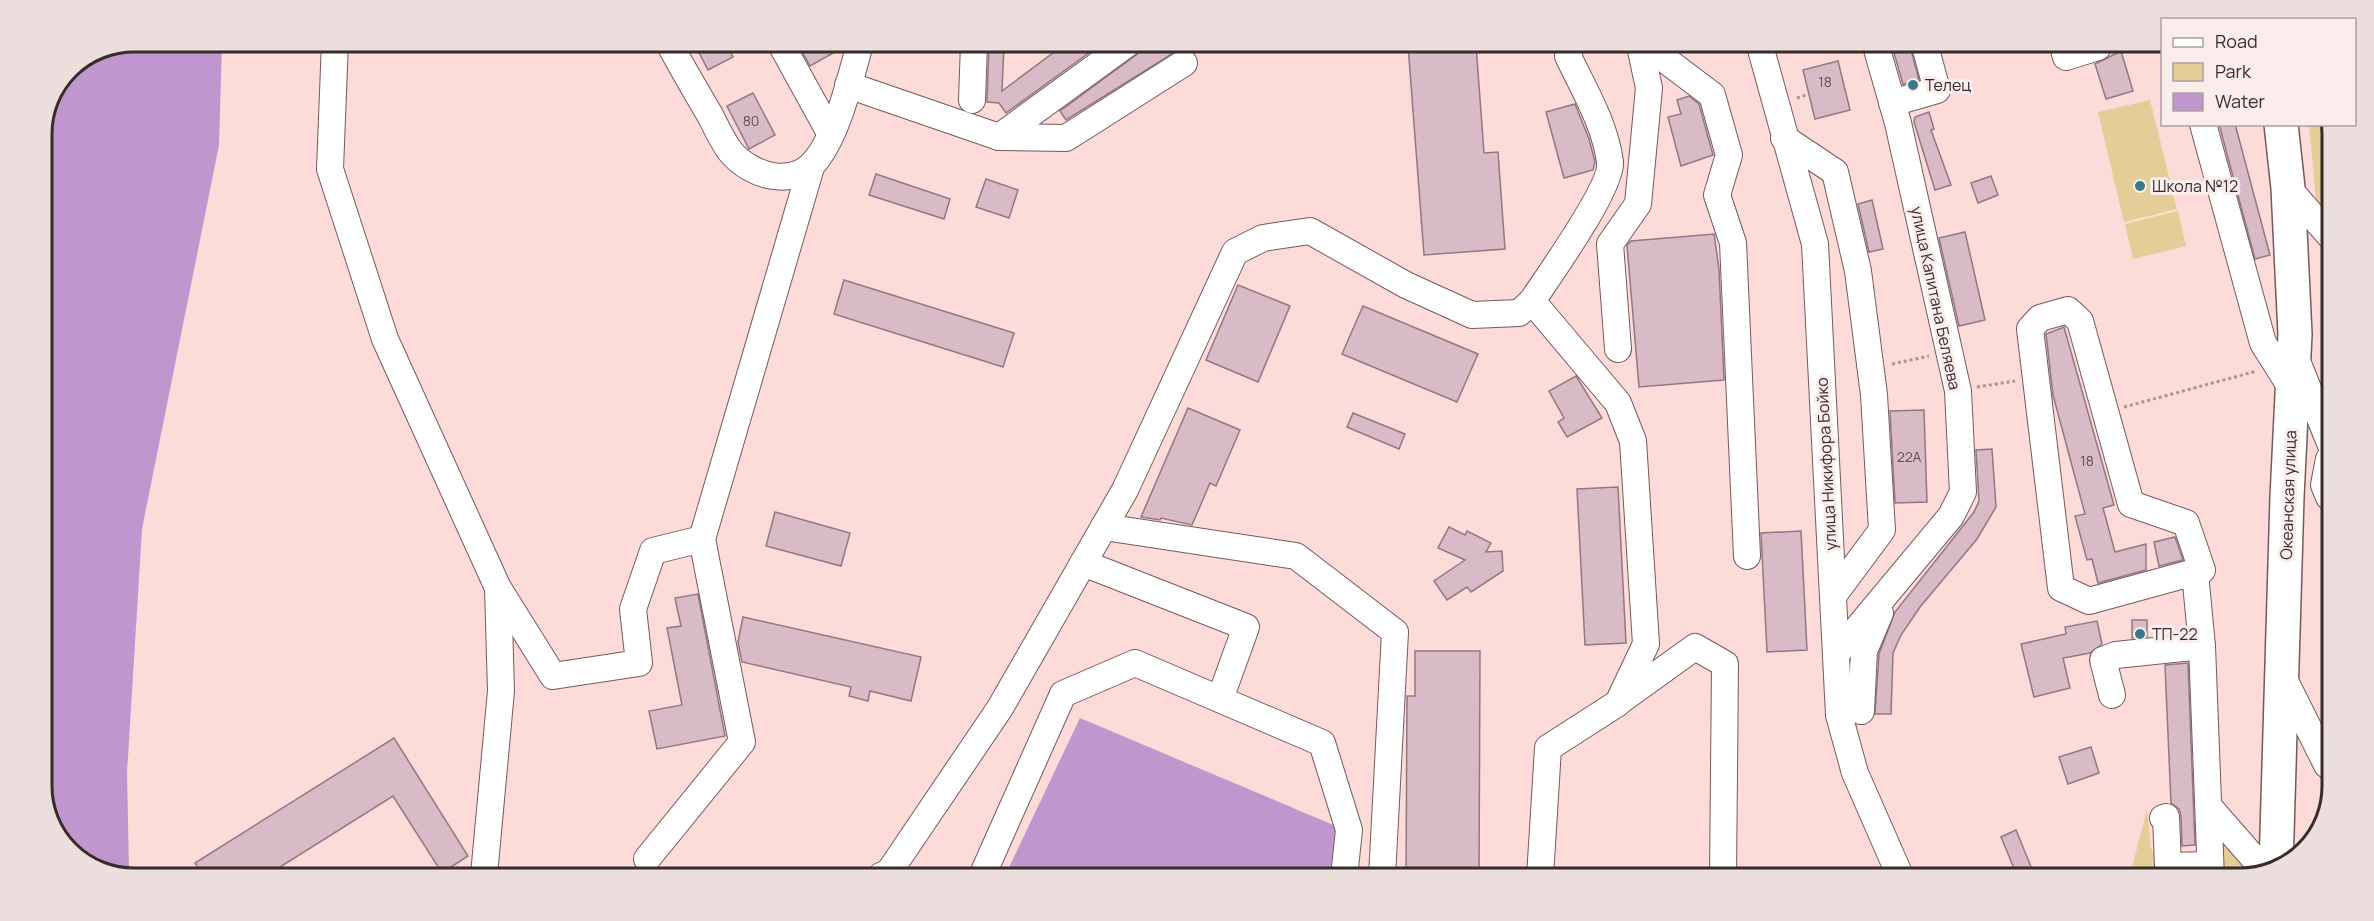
<svg xmlns="http://www.w3.org/2000/svg" width="2374" height="921" viewBox="0 0 2374 921" font-family="Manrope,sans-serif">
<style>
.green{fill:#e5cd97}
.water{fill:#c195ce}
.building{fill:#d8bbc7;stroke:#927883;stroke-width:1.5}
.lines{fill:none;stroke-linecap:round;stroke-linejoin:round}
.minor-casing{stroke:#765a59;stroke-width:28}
.major-casing{stroke:#765a59;stroke-width:36}
.path{stroke:#ab9391;stroke-width:3;stroke-dasharray:3 3;stroke-linecap:butt}
.minor{stroke:#fff;stroke-width:26}
.major{stroke:#fff;stroke-width:33}
.poi-dot{fill:#39798d;stroke:#fbedec;stroke-width:2}
.labels{text-anchor:middle;stroke-width:6;stroke-linejoin:round;paint-order:stroke}
.number-label{font-size:14px;fill:#605052}
.poi-label{font-size:16px;fill:#382c2b;stroke:#fbedec;text-anchor:start}
.street-label{font-size:16px;fill:#382c2b;stroke:#fbedec}
.rim{fill:none;stroke:#382c2b;stroke-width:3}
</style>
<rect width="100%" height="100%" fill="#fcdbd9"/>
<g class="green">
<path d="M2150,100l27,109 -53,13 -26,-110z"/>
<path d="M2309,125h22l1,3 -1,92 -15,-20z"/>
<path d="M2178,211l8,35 -53,13 -8,-35z"/>
<path d="M2147,809l4,39 16,27 9,4h-47z"/>
<path d="M2220,833l29,43 -27,3z"/>
</g>
<g class="water">
<path d="M134,42h88l-3,103 -77,384 -15,244 2,101h-25l-43,-31 -19,-50v-665l27,-59z"/>
<path d="M1080,718l258,109 -9,50 -324,-1z"/>
</g>
<g class="building">
<path d="M694,43h32l7,14 -25,13z"/>
<path d="M798,44h47l-1,3 -34,19z"/>
<path d="M989,44h15l-2,47 63,-47h36l-95,69 -7,-10 -12,-1z"/>
<path d="M1151,44h37l-122,76 -6,-9z"/>
<path d="M1408,45h68l8,108 14,-1 7,97 -81,6z"/>
<path d="M1892,46h18l9,34 -16,4z"/>
<path d="M2121,51l12,40 -27,8 -11,-35z"/>
<path d="M1838,61l12,49 -35,9 -12,-49z"/>
<path d="M753,93l22,42 -26,14 -22,-43z"/>
<path d="M1689,96l10,8 14,51 -32,11 -13,-49 13,-3 -4,-14z"/>
<path d="M1575,104l14,35 6,23 -2,8 -29,8 -18,-66z"/>
<path d="M1929,112l5,17 -3,1 20,55 -16,5 -21,-68 1,-5z"/>
<path d="M2219,124h16l35,131 -15,4z"/>
<path d="M876,174l74,25 -6,20 -75,-24z"/>
<path d="M1991,176l7,19 -20,8 -7,-20z"/>
<path d="M986,179l32,11 -9,28 -33,-11z"/>
<path d="M1872,200l11,49 -14,3 -11,-48z"/>
<path d="M1965,232l20,88 -26,6 -20,-88z"/>
<path d="M1714,234l5,35 5,111 -85,7 -12,-142 4,-4z"/>
<path d="M844,280l170,53 -11,34 -169,-53z"/>
<path d="M1238,285l52,21 -32,76 -52,-22z"/>
<path d="M1363,306l115,48 -21,48 -115,-48z"/>
<path d="M2064,327l50,178 -11,3 12,44 31,-8v26l-48,13 -6,-24 -5,1 -12,-44 10,-2 -32,-119 -7,-61z"/>
<path d="M1576,376l26,42 -35,19 -9,-15 6,-4 -15,-27z"/>
<path d="M1188,408l52,22 -24,56 -6,-3 -18,42 -31,-7 -1,2 -19,-3z"/>
<path d="M1924,410l3,92 -32,1 -5,-92z"/>
<path d="M1353,413l52,21 -6,15 -52,-22z"/>
<path d="M1992,449l4,58 -19,32 -57,68 -19,28 -8,18 -2,61h-16l4,-60 16,-42 79,-100 5,-11 -3,-51z"/>
<path d="M1618,487l8,156 -41,2 -8,-156z"/>
<path d="M775,512l75,21 -9,33 -75,-20z"/>
<path d="M1449,527l16,8 2,-4 24,12 -5,9 16,-1 1,20 -32,21 -4,-5 -20,13 -13,-19 31,-21 -27,-12z"/>
<path d="M1801,531l6,119 -40,2 -6,-119z"/>
<path d="M2175,537l8,23 -24,6 -5,-24z"/>
<path d="M698,594l27,142 -68,13 -8,-38 33,-6 -15,-77 14,-2 -6,-28z"/>
<path d="M743,617l178,40 -10,44 -41,-10 -2,10 -19,-5 2,-9 -109,-25 -4,-20z"/>
<path d="M2132,620h15v17l-15,1z"/>
<path d="M2097,621l5,23 -12,9 -27,5 7,30 -36,9 -13,-53 45,-10 -1,-7z"/>
<path d="M1415,651h65l-1,226h-73l1,-181h8z"/>
<path d="M2188,663l7,182 -13,1 -1,-30 -2,-7 -8,-6 -6,-138z"/>
<path d="M394,738l74,118 -26,17 -49,-77 -124,78h-67l-7,-11z"/>
<path d="M2091,747l8,26 -31,11 -9,-27z"/>
<path d="M2016,830l20,49 -18,-1 -17,-41z"/>
</g>
<g class="lines">
<defs>
<g id="minor">
<path d="M335,42l-5,127 55,170 113,249 55,88 86,-13 -6,-54 20,-58 49,-12 109,-372"/>
<path d="M669,43c13,25 27,48 41,72 6,12 12,25 20,36 21,26 65,38 87,8 22,-29 33,-80 43,-115"/>
<path d="M781,44l49,89"/>
<path d="M1647,46l65,49 17,60 -12,40 16,48 14,313"/>
<path d="M1760,46l55,198 24,471 16,58 46,105"/>
<path d="M2063,47l3,10 32,-10"/>
<path d="M848,85l151,52 128,-93"/>
<path d="M972,100l2,-56"/>
<path d="M1892,103l45,-13 -12,-44"/>
<path d="M2203,124l60,219 29,46"/>
<path d="M999,137l67,1 118,-75"/>
<path d="M1784,138l51,34 23,99 16,124 8,135 -49,66"/>
<path d="M2288,188l43,49"/>
<path d="M1532,301l86,102 15,38 13,203 -28,59 -70,45 -8,129"/>
<path d="M2068,310l12,11 51,183 55,19 16,47 -113,31 -28,-13 -31,-259 10,-11z"/>
<path d="M1618,349l-8,-105 28,-40 11,-116 -9,-42"/>
<path d="M2297,361l33,82"/>
<path d="M2329,497l-5,-12 5,-26"/>
<path d="M1104,527l192,29 99,76 -13,245"/>
<path d="M1083,563l163,64 -26,72"/>
<path d="M2195,573l7,73 9,233"/>
<path d="M1836,654l115,-138 12,-24 -5,-101 -60,-268 -22,-77"/>
<path d="M2283,677l44,88"/>
<path d="M2112,695l-9,-35 13,-5 86,-9"/>
<path d="M1620,701l75,-54 30,17 -2,214"/>
<path d="M1861,711l3,-60 16,-38"/>
<path d="M2210,808l55,63"/>
<path d="M2163,818l3,-1 2,49 42,-1"/>
<path d="M647,859l95,-117 -40,-203"/>
<path d="M484,875l17,-184 -3,-103"/>
<path d="M881,876l8,-4 111,-164 125,-218 110,-238 28,-14 47,-7 96,54 66,30 47,-2 13,-12c16,-24 81,-115 78,-139 -5,-38 -26,-72 -42,-106l3,-11"/>
<path d="M982,876l81,-182 72,-31 187,80 27,87 -5,47"/>
</g>
<path id="major" d="M2276,867l11,-370 8,-163 -7,-146 -7,-64"/>
</defs>
<use href="#minor" class="minor-casing"/>
<use href="#major" class="major-casing"/>
<g class="path">
<path d="M1797,98l12,-4"/>
<path d="M1892,364l37,-8"/>
<path d="M1977,387l38,-6"/>
<path d="M2124,407l133,-36"/>
</g>
<use href="#minor" class="minor"/>
<use href="#major" class="major"/>
</g>
<g class="poi-dot">
<circle cx="1913" cy="85" r="6"/>
<circle cx="2140" cy="186" r="6"/>
<circle cx="2140" cy="634" r="6"/>
</g>
<g class="labels">
<g class="number-label">
<text x="1825" y="87">18</text>
<text x="751" y="126">80</text>
<text x="1909" y="462">22А</text>
<text x="2087" y="466">18</text>
</g>
<g class="poi-label">
<text x="1925" y="91">Телец</text>
<text x="2152" y="192">Школа №12</text>
<text x="2152" y="640">ТП-22</text>
</g>
<g class="street-label">
<text transform="translate(1936 298) rotate(78)" y="6">улица Капитана Беляева</text>
<text transform="translate(1826 464) rotate(-93)" y="6">улица Никифора Бойко</text>
<text transform="translate(2288 495) rotate(-88)" y="6">Океанская улица</text>
</g>
</g>
<path d="M0 0H2374V921H0ZM134 52H2240A82 82 0 0 1 2322 134V786A82 82 0 0 1 2240 868H134A82 82 0 0 1 52 786V134A82 82 0 0 1 134 52Z" fill="#ebdedd" fill-rule="evenodd"/>
<path class="rim" d="M134 52H2240A82 82 0 0 1 2322 134V786A82 82 0 0 1 2240 868H134A82 82 0 0 1 52 786V134A82 82 0 0 1 134 52Z"/>
<rect x="2161" y="18" width="195" height="108" fill="#fbedec" stroke="#ada09f" stroke-width="1.5"/>
<rect x="2173" y="38" width="30" height="9" fill="#ffffff" stroke="#ada09f" stroke-width="1.5"/>
<text x="2215" y="48" font-size="18" fill="#382c2b">Road</text>
<rect x="2173" y="63" width="30" height="18" fill="#e5cd97" stroke="#ada09f" stroke-width="1.5"/>
<text x="2215" y="78" font-size="18" fill="#382c2b">Park</text>
<rect x="2173" y="93" width="30" height="18" fill="#c195ce" stroke="#ada09f" stroke-width="1.5"/>
<text x="2215" y="108" font-size="18" fill="#382c2b">Water</text>
</svg>
